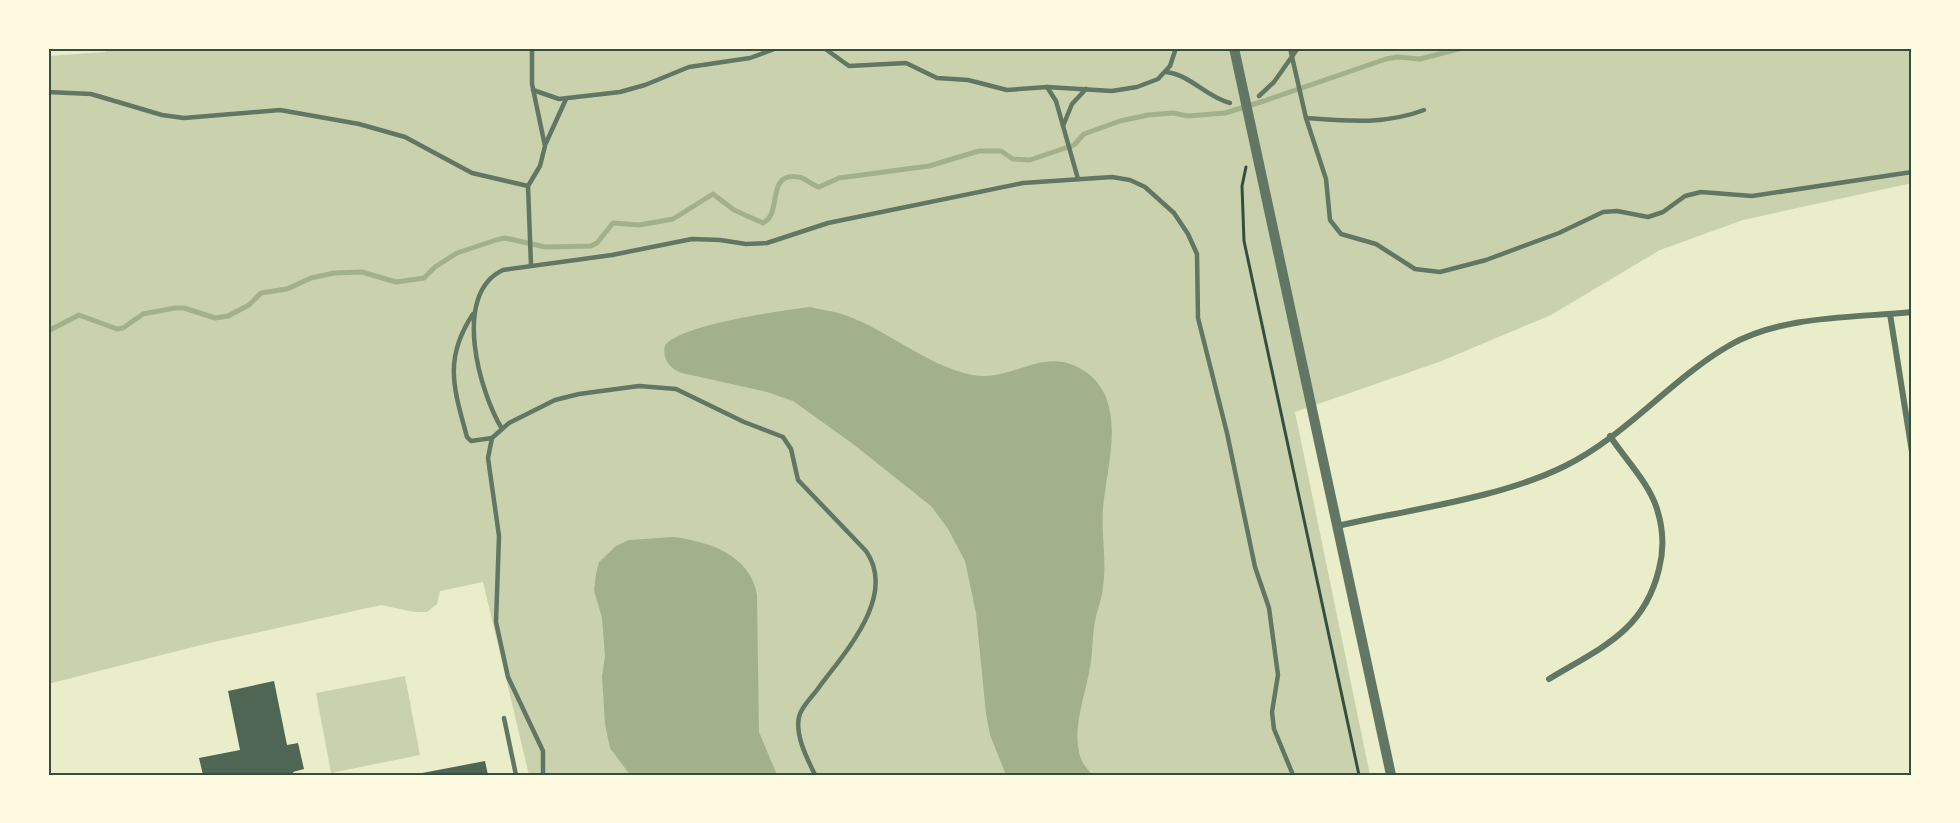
<svg xmlns="http://www.w3.org/2000/svg" width="1960" height="823" viewBox="0 0 1960 823" font-family="Inter,sans-serif">
<style>
.green{fill:#cad2ad}
.water{fill:#a3b18a}
.lines{fill:none;stroke-linecap:round;stroke-linejoin:round}
.stream{stroke:#a3b18a;stroke-width:5}
.building{fill:#4f6655}
.path{stroke:#344e41;stroke-width:3}
.service{stroke:#617663;stroke-width:4.5}
.minor{stroke:#617663;stroke-width:6}
.tertiary{stroke:#617663;stroke-width:10}
.neatline{fill:none;stroke:#344e41;stroke-width:2}
</style>
<rect width="100%" height="100%" fill="#e9edc9"/>
<g class="green">
<path d="M105,48h1807v135l-169,37 -83,30 -109,65 -112,47 -144,50 75,363h-841l-46,-193 -43,9 -3,13 -10,8h-13l-33,-7 -180,40 -153,39v-628l58,-4z"/>
<path d="M405,676l15,79 -89,18 -15,-80z"/>
</g>
<g class="water">
<path d="M810,307c11,3 24,4 35,8 44,16 81,50 127,60 42,8 72,-32 114,-3 43,31 20,95 17,137 -2,26 4,52 0,78 -1,12 -6,23 -8,35 -3,15 -2,30 -5,45 -4,27 -17,57 -11,85 2,10 7,16 14,23h-87l-16,-40 -4,-21 -10,-101 -11,-52 -17,-32 -17,-23 -78,-62 -60,-43 -26,-9 -85,-19c-13,-5 -20,-14 -17,-28 19,-21 114,-34 145,-38z"/>
<path d="M673,537c35,4 78,18 84,58l2,137 18,43h-147l-20,-27 -5,-24 -3,-48 3,-20 -3,-38 -8,-28 2,-16 3,-12 17,-16 13,-6z"/>
</g>
<g class="lines">
<path class="stream" d="M48,331l31,-16 38,14 6,-1 20,-14 32,-6h9l31,10 13,-2 21,-11 12,-12 26,-4 24,-11 23,-5 28,-1 34,10 28,-4 11,-11 22,-14 39,-13 9,-2 40,9 46,-1 6,-3 16,-20 26,2 34,-6 40,-25 21,16 29,13c20,-9 2,-51 35,-46 6,0 14,8 21,10l20,-9 90,-12 50,-15h22l12,8 17,1 44,-15 10,-11 36,-13 28,-6 25,-2 15,3 37,-3 39,-12 122,-42 12,-2 22,2 42,-11"/>
</g>
<g class="building">
<path d="M274,681l13,64 11,-2 6,26 -11,3 1,3h-91l-4,-17 41,-8 -12,-59z"/>
<path d="M485,761l3,14h-71v-1z"/>
</g>
<g class="lines">
<path class="path" d="M1246,167l-4,19 2,55 115,534"/>
<g class="service">
<path d="M824,48l25,18 57,-3 31,15 31,2 39,10 40,-3 65,4 25,-4 21,-8 12,-13 6,-18"/>
<path d="M1290,48l16,70 20,61 4,41 11,14 35,10 39,25 25,3 46,-12 73,-27 44,-21 14,-1 31,6 15,-5 22,-16 16,-4 51,4 160,-24"/>
<path d="M1166,72c25,3 40,25 64,31"/>
<path d="M1047,87l9,14 22,78"/>
<path d="M533,90l26,9 61,-7 25,-7 44,-18 61,-9 27,-10"/>
<path d="M48,92l43,2 71,21 22,3 96,-8 79,14 46,13 67,36 56,13"/>
<path d="M1259,96l15,-14 24,-34"/>
<path d="M1306,118c41,3 79,7 118,-8"/>
<path d="M1063,126l9,-22 14,-15"/>
<path d="M546,143l20,-44"/>
<path d="M531,265l-3,-79 12,-20 5,-20 -13,-62v-36"/>
<path d="M473,314c-30,45 -19,75 -6,123l4,4 21,-3"/>
<path d="M502,429c-22,-36 -51,-135 1,-159l109,-15 80,-16 28,1 26,4 21,-1 61,-20 195,-40 89,-6 18,3 15,7 29,26 14,21 9,20 1,64 29,115 28,134 14,41 9,67 -6,37 2,17 19,46"/>
<path d="M504,718l12,57"/>
<path d="M543,775v-24l-35,-74 -12,-55 3,-86 -11,-78 4,-20 17,-15 46,-23 24,-6 60,-8 37,3 68,33 39,15 8,12 7,31 68,71c32,46 -23,103 -49,139 -6,8 -16,17 -18,27 -4,19 8,41 16,58"/>
</g>
<g class="minor">
<path d="M1890,314l22,138"/>
<path d="M1337,526c70,-16 164,-28 228,-60 61,-30 106,-87 165,-121 53,-30 123,-27 182,-33"/>
<path d="M1549,679c51,-31 95,-47 110,-110 5,-19 4,-41 -2,-60 -8,-26 -32,-50 -47,-73"/>
</g>
<path class="tertiary" d="M1234,48l157,727"/>
</g>
<rect width="1960" height="823" fill="none" stroke="#fefae0" stroke-width="99"/>
<rect x="50" y="50" width="1860" height="724" class="neatline"/>
</svg>
